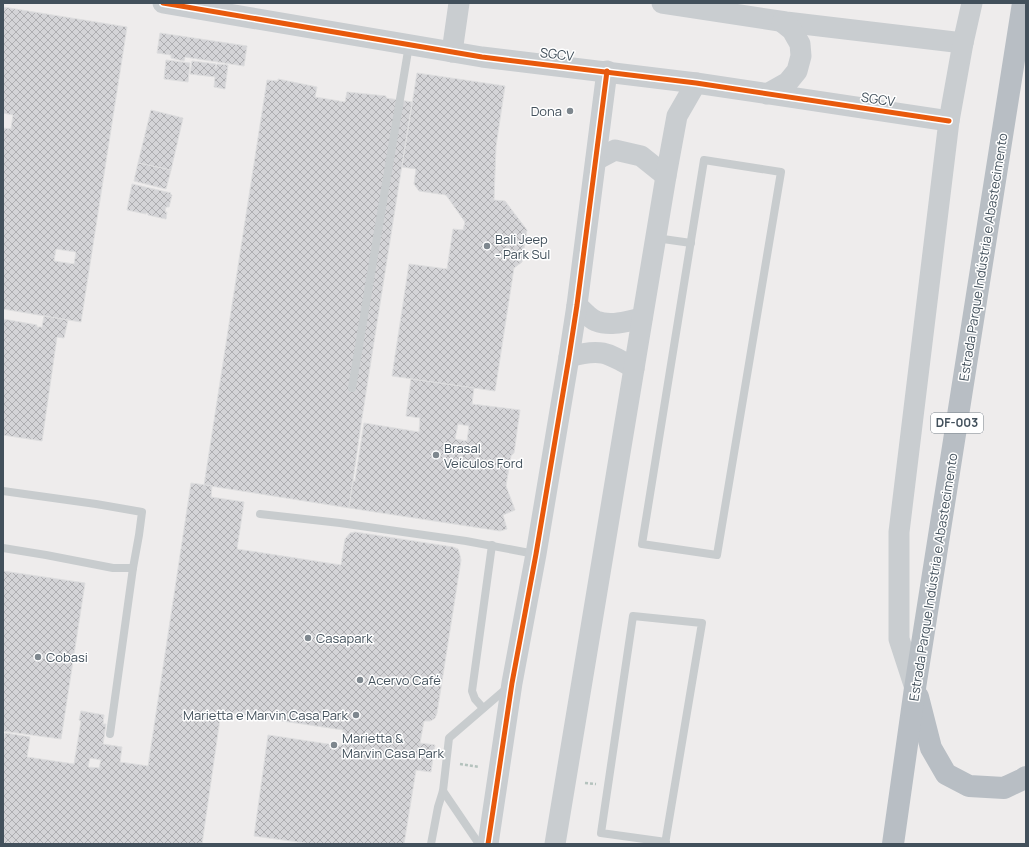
<svg xmlns="http://www.w3.org/2000/svg" width="1029" height="847" viewBox="0 0 1029 847" font-family="Manrope,sans-serif">
<style>
.building{fill:url(#building-cross-hatch);stroke:#dededf;fill-rule:evenodd}
.lines{fill:none;stroke-linecap:round;stroke-linejoin:round}
.path{stroke:#b4c2bd;stroke-width:2.5;stroke-dasharray:3 2;stroke-linecap:butt}
.lane{stroke:#c8ccce;stroke-width:8}
.secondary{stroke:#c9cdd0;stroke-width:21}
.highway{stroke:#b8bec4;stroke-width:22}
.cycleway-casing{stroke:#fff;stroke-width:8}
.cycleway{stroke:#e8590c;stroke-width:5}
.poi-dot{fill:#7e878e;stroke:#fff;stroke-width:1.5}
.labels{text-anchor:middle;stroke-width:3;stroke-linejoin:round;paint-order:stroke}
.shield{fill:#fff;stroke:#7b848c;stroke-width:1}
.shield-label{font-size:12px;font-weight:bold;fill:#42505b}
.street-label{font-size:13px;fill:#42505b;stroke:#fff}
.poi-label{font-size:13px;fill:#42505b;stroke:#fff;text-anchor:start}
</style>
<defs>
<pattern id="building-cross-hatch" width="8" height="8" patternUnits="userSpaceOnUse"><rect width="8" height="8" fill="#d4d4d7"/><path d="M0 0l8 8M0 8l8-8" fill="none" stroke="#aeaeb1"/></pattern>
</defs>
<rect width="100%" height="100%" fill="#eeecec"/>
<g class="building">
<path d="M3,7l124,20 -46,295 -78,-13v-181l8,1 2,-14 -10,-2zM56,249l20,3 -2,12 -20,-3z"/>
<path d="M160,33l87,13 -3,20 -59,-9 -1,4 -13,-3v-3l-14,-2z"/>
<path d="M166,60l24,3 -2,19 -24,-3z"/>
<path d="M192,61l24,3 -1,4h1l1,-4 11,1 -3,24 -11,-2 1,-10 -25,-3z"/>
<path d="M417,73l88,13 -9,60 -2,54 11,1 22,29 -5,32 -8,6 -19,123 -103,-15 17,-112 38,5 6,-40 10,1 2,-8 -19,-27 -27,-4 -5,-7 2,-15 -14,-2z"/>
<path d="M278,79l39,8 -2,10 30,5 2,-10 39,4v2l26,4 -51,322 -12,84 -145,-23 63,-405 11,1z"/>
<path d="M151,110l32,8 -12,52 -33,-7z"/>
<path d="M138,163l33,7 -5,19 -32,-8z"/>
<path d="M132,184l39,9 -1,1 2,1 -3,12h-3l-1,5h2l-1,7 -18,-4v-2h-2v1l-19,-4z"/>
<path d="M44,316l24,4 -4,18 -7,-1 -15,104 -39,-6v-116l34,6v2h5z"/>
<path d="M411,379l63,9 -2,16 48,6 -6,43 -3,3 -5,30 9,24 -12,5 4,14 -7,2 -151,-23 4,-27h2l9,-58 55,9 1,-14 -14,-2zM458,424l11,2 -2,15 -12,-2z"/>
<path d="M191,483l21,3 -1,11 33,5 -7,47 104,16 4,-26 5,-6 5,-1 98,15 5,2 1,3 2,8 -24,153 -2,5 -3,2 -2,1h-6l-4,22 15,2 -4,27 -15,-2 -12,74h-92l-58,-8 14,-101 73,11 2,-16 -122,-18 -19,132h-199v-101l2,-10 25,4 -3,20 47,7 7,-43 -2,-1 2,-9 23,4 -1,9h3l-3,20 19,3 -2,15 28,4zM90,758l11,2 -2,8 -11,-1z"/>
<path d="M3,571l82,12 -24,156 -58,-8z"/>
</g>
<g class="lines">
<g class="path">
<path d="M460,764l19,3"/>
<path d="M585,783l11,1"/>
</g>
<g class="lane">
<path d="M704,160l77,12 -64,383 -75,-11z"/>
<path d="M656,238l35,5"/>
<path d="M352,388l57,-343"/>
<path d="M3,491l93,13 46,8 -3,23 -6,33h-20l-67,-13 -43,-7"/>
<path d="M260,514l80,9 126,18 69,13"/>
<path d="M483,708l-8,-9 -3,-8 20,-146"/>
<path d="M110,734l23,-166"/>
<path d="M443,791l36,53"/>
<path d="M431,844l7,-37 5,-16 6,-53 58,-50"/>
<path d="M665,844l37,-221 -69,-7 -32,217 65,9"/>
</g>
<g class="secondary">
<path d="M163,3l319,54 214,26 253,38"/>
<path d="M662,3l124,19 177,21"/>
<path d="M452,52l7,-49"/>
<path d="M767,94l21,-12 9,-11 4,-15 -1,-12 -8,-14 -10,-8"/>
<path d="M596,160l19,-10 26,6 25,20"/>
<path d="M577,305c5,5 12,13 19,16 15,6 31,0 46,-3"/>
<path d="M569,357c31,-9 38,-5 65,11"/>
<path d="M915,688l-16,-49v-107l50,-411 14,-78 9,-40"/>
<path d="M488,844l24,-161 24,-129 33,-197 8,-52 30,-234"/>
<path d="M555,844l111,-668 11,-60 19,-33"/>
</g>
<g class="highway">
<path d="M918,697l13,51 15,26 23,12 35,2 19,-9 3,-2"/>
<path d="M893,844l22,-156 108,-685"/>
</g>
<defs>
<g id="cycleway">
<path d="M163,3l319,54 214,26 253,38"/>
<path d="M488,844l24,-161 24,-129 33,-197 8,-52 30,-234"/>
</g>
</defs>
<use href="#cycleway" class="cycleway-casing"/>
<use href="#cycleway" class="cycleway"/>
</g>
<g class="poi-dot">
<circle cx="570" cy="111" r="4"/>
<circle cx="487" cy="246" r="4"/>
<circle cx="436" cy="455" r="4"/>
<circle cx="308" cy="638" r="4"/>
<circle cx="38" cy="657" r="4"/>
<circle cx="360" cy="680" r="4"/>
<circle cx="356" cy="715" r="4"/>
<circle cx="334" cy="745" r="4"/>
</g>
<g class="labels">
<rect class="shield" x="931" y="413" width="52" height="20" rx="3"/>
<g class="shield-label">
<text x="957" y="427">DF-003</text>
</g>
<g class="street-label">
<text transform="translate(557 54) rotate(7)" y="5">SGCV</text>
<text transform="translate(878 99) rotate(8)" y="5">SGCV</text>
<text transform="translate(983 257) rotate(-81)" y="5">Estrada Parque Indústria e Abastecimento</text>
<text transform="translate(933 577) rotate(-81)" y="5">Estrada Parque Indústria e Abastecimento</text>
</g>
<g class="poi-label">
<text x="562" y="116" text-anchor="end">Dona</text>
<text x="495" y="244">Bali Jeep<tspan x="495" dy="15">- Park Sul</tspan></text>
<text x="444" y="453">Brasal<tspan x="444" dy="15">Veículos Ford</tspan></text>
<text x="316" y="643">Casapark</text>
<text x="46" y="662">Cobasi</text>
<text x="368" y="685">Acervo Café</text>
<text x="348" y="720" text-anchor="end">Marietta e Marvin Casa Park</text>
<text x="342" y="743">Marietta &amp;<tspan x="342" dy="15">Marvin Casa Park</tspan></text>
</g>
</g>
<rect width="1029" height="847" fill="none" stroke="#42505b" stroke-width="8"/>
</svg>
